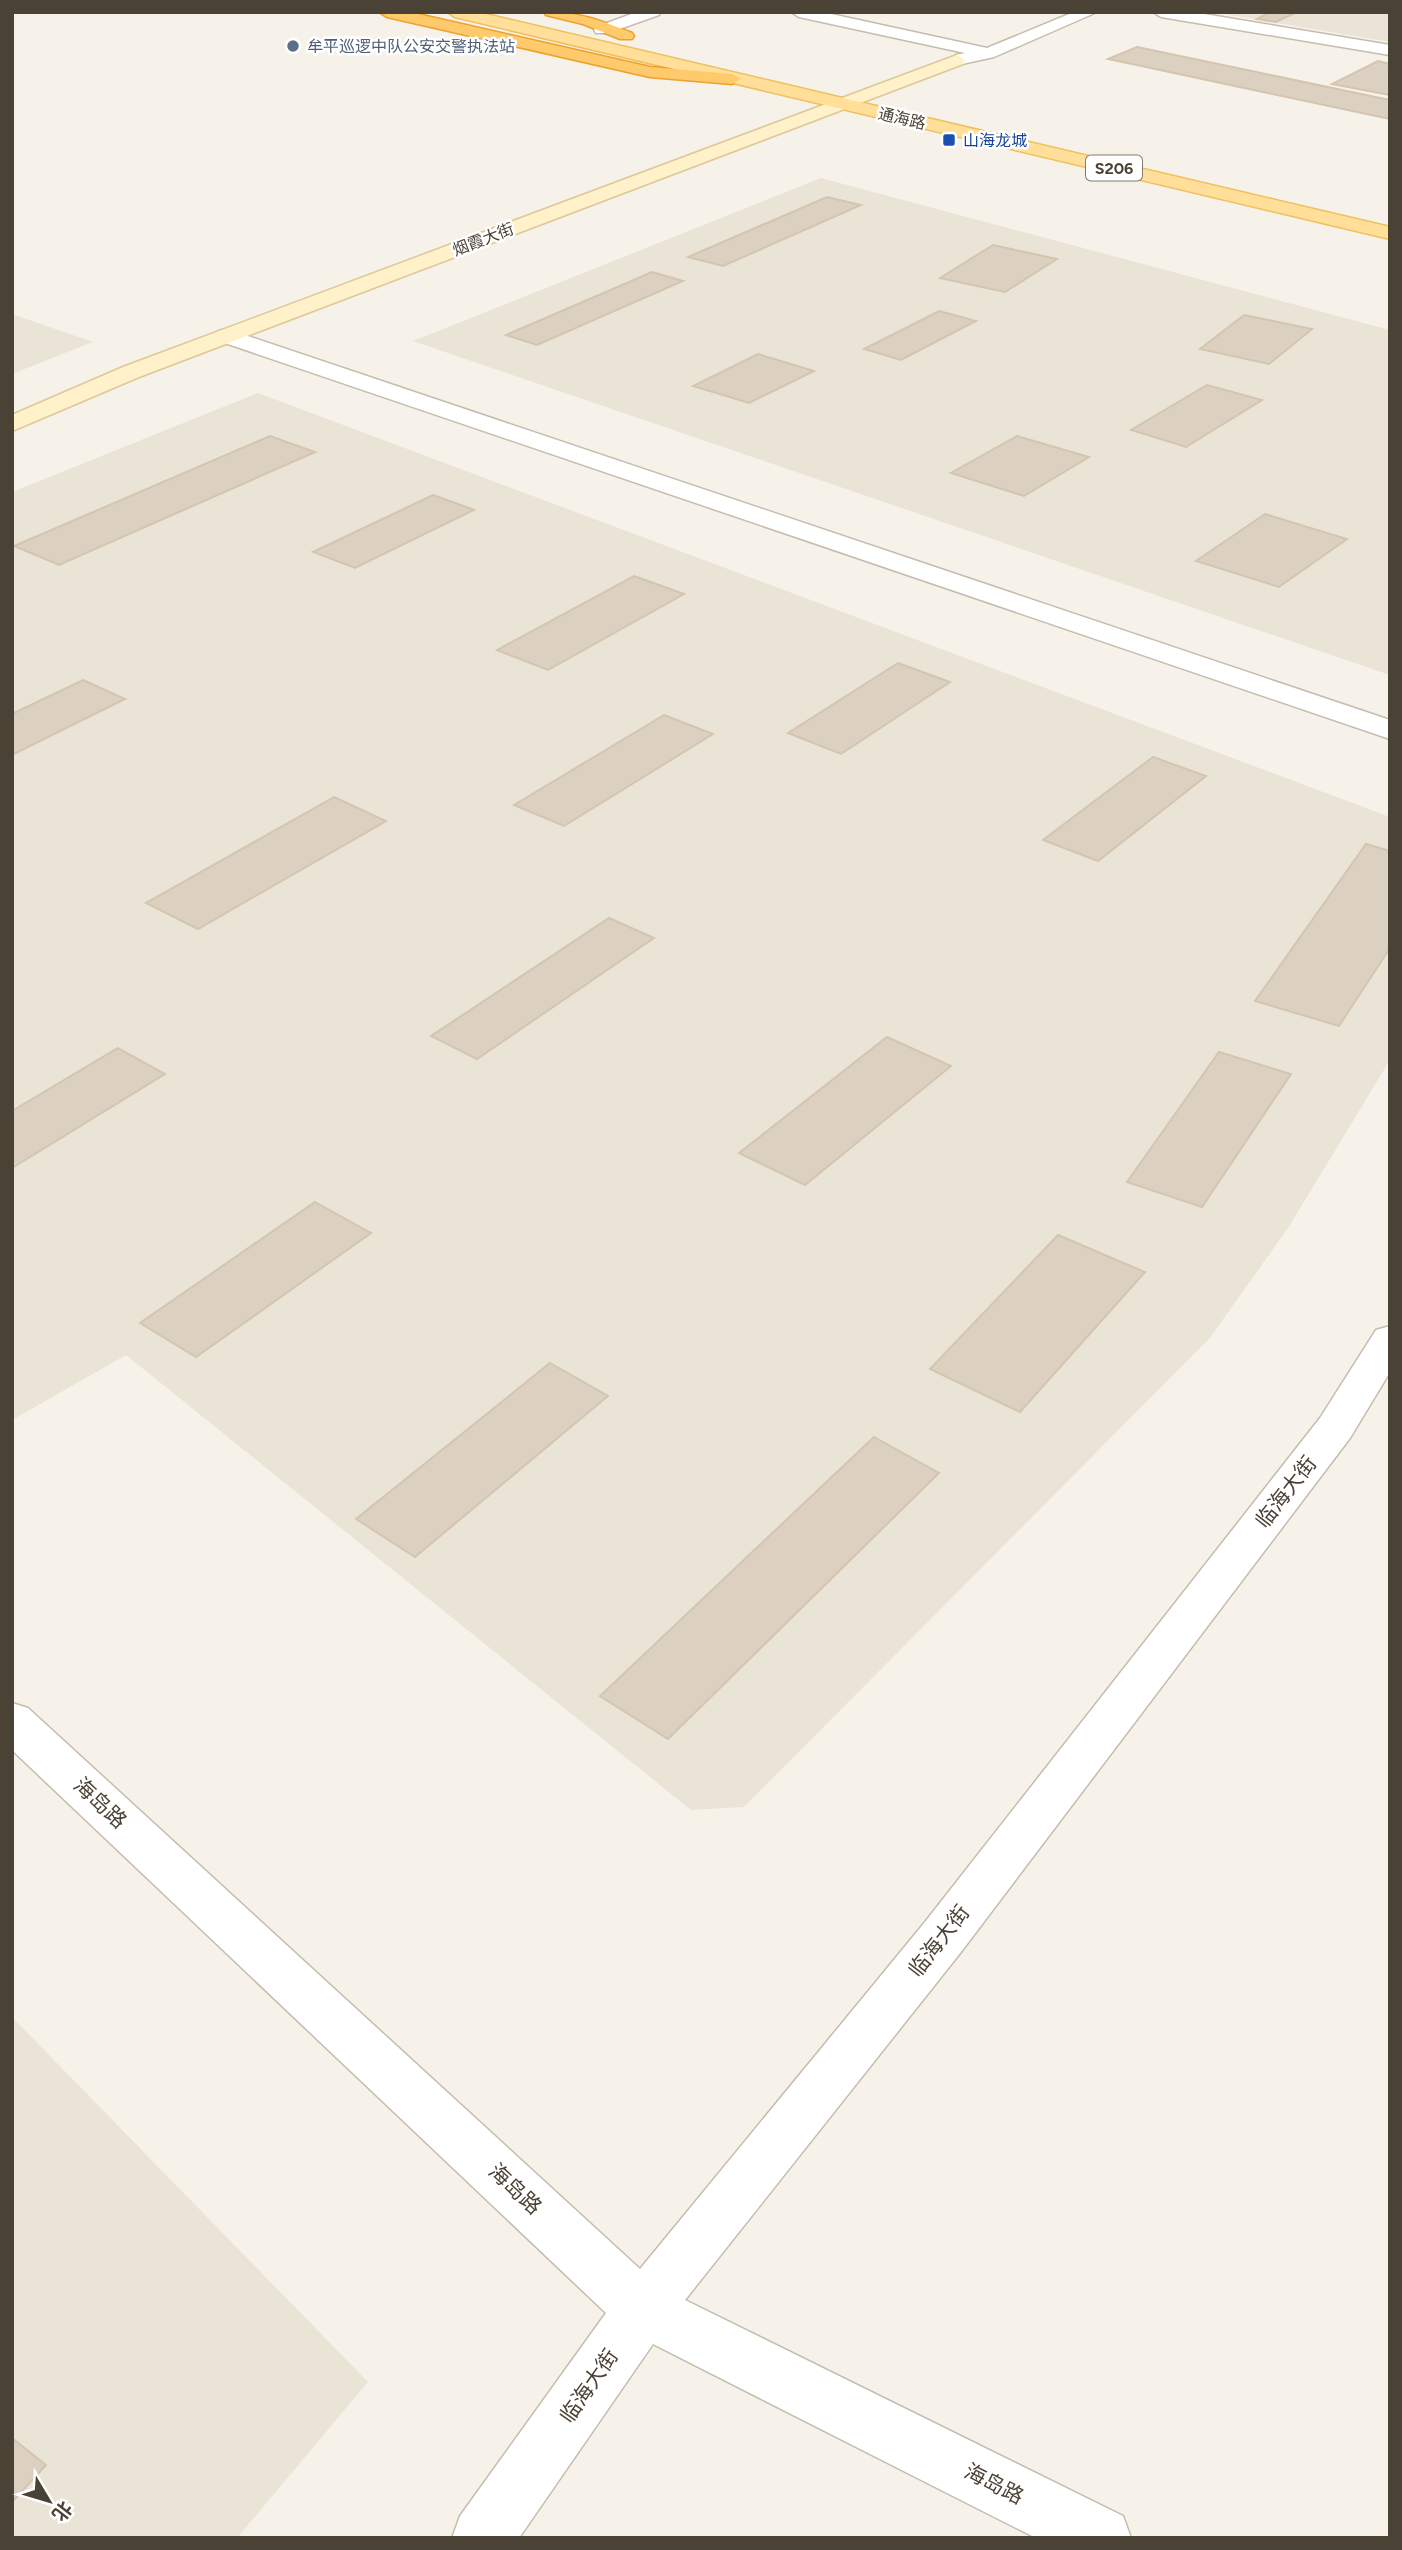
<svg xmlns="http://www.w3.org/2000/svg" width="1402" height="2550" viewBox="0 0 1402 2550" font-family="Figtree,'Noto Sans SC',sans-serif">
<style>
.residential{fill:#eae4d7}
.building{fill:#dcd0c0;stroke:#d4c5b0;stroke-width:2}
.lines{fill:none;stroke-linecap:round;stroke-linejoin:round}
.minor-casing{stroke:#c6bcae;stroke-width:3}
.tertiary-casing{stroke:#c6bcae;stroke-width:3}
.secondary-casing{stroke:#ddc897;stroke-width:3}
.primary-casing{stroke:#efc05e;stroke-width:3}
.motorway-casing{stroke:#eca12d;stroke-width:3}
.minor{fill:#fff;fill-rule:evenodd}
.tertiary{fill:#fff;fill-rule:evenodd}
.secondary{fill:#fff1ca;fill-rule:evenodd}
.primary{fill:#ffdf99;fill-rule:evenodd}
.motorway{fill:#ffca6b;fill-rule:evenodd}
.service-dot{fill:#5c6f8a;stroke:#fff;stroke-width:2.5}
.transit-dot{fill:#1a4fb4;stroke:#fff;stroke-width:2.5}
.labels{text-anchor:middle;stroke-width:5;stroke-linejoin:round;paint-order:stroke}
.far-service-label{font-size:16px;fill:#4e5e75;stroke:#fff;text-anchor:start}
.far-street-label{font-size:16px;fill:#4b4236;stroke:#fff}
.far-transit-label{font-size:16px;fill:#164399;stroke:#fff;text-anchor:start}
.shield{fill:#fff;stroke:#817b72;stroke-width:2}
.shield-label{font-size:16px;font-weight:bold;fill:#4b4236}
.near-street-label{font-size:21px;fill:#4b4236;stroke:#fff}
</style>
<rect width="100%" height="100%" fill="#f6f2e9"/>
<g class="residential">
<path d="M1213,12h177v30z"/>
<path d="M821,178l569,152v345l-977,-334z"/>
<path d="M12,314l81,28 -81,32z"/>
<path d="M258,393l1132,424v243l-102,168 -79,111 -465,468 -53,3 -565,-455 -114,65v-928z"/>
<path d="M12,2017l356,365 -131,156h-225z"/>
</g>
<g class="building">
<path d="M1270,12h23l2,1 -19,9 -19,-3z"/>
<path d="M1137,47l253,53v19l-282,-60z"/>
<path d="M1378,61l12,3v31l-58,-11z"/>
<path d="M827,197l34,8 -138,61 -35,-9z"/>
<path d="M993,245l64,14 -52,33 -65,-14z"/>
<path d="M652,272l31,9 -146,64 -31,-10z"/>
<path d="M939,311l37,10 -75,39 -37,-11z"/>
<path d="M1244,315l68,14 -43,35 -69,-15z"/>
<path d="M758,354l56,17 -65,32 -56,-17z"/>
<path d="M1207,385l55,15 -76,47 -55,-17z"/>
<path d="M270,436l45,16 -256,113 -45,-19z"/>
<path d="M1017,436l72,21 -65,39 -73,-23z"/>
<path d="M433,495l41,15 -119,58 -42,-16z"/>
<path d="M1265,514l82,25 -68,48 -83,-26z"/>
<path d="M634,576l50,18 -136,76 -51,-20z"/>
<path d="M898,663l52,19 -109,72 -53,-21z"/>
<path d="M83,680l42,19 -113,56v-41z"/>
<path d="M664,715l49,19 -149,92 -50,-21z"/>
<path d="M1153,757l53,19 -108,85 -55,-21z"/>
<path d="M334,797l52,24 -188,108 -52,-26z"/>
<path d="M1366,844l24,7v97l-51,78 -84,-25z"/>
<path d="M609,918l45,20 -177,121 -46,-23z"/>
<path d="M887,1037l64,29 -146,119 -66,-32z"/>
<path d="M118,1048l47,26 -153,94v-57z"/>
<path d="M1219,1052l72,22 -89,133 -75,-25z"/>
<path d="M315,1202l56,31 -175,124 -56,-34z"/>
<path d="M1058,1235l87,37 -125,140 -90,-43z"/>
<path d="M550,1363l58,33 -193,161 -59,-38z"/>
<path d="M874,1437l65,36 -271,266 -68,-43z"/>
<path d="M12,2438l34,27 -34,37z"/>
</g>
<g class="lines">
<defs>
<g id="minor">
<path d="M637,12h24l-2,3 -51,18h-12l-2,-3 2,-3z"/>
<path d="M791,12h31l165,36 87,-36h23l-103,45 -32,7 -8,-5 2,-4 9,-2 -166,-36z"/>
<path d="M1153,12h39l198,33v10l-229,-38z"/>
<path d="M227,329l1163,391v19l-1171,-398 -3,-5 3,-5z"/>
</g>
<path id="tertiary" d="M1390,1326v46l-40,66 -389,514 -276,348 438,216 8,22h-95l-383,-194 -134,194h-67l8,-22 146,-203 -594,-563v-47l16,5 612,561 285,-347 395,-504 56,-88z"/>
<path id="secondary" d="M957,55l8,5 -2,4 -824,313 -127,54v-16l111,-48z"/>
<path id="primary" d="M447,12h30l913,215v12l-935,-222z"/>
<g id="motorway">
<path d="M379,12h30l241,55 82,7 9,5 -9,5 -82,-7 -263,-60z"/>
<path d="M544,12c35,0 56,8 88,21l2,3 -2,3h-12l-37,-15 -37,-9z"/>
</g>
</defs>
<use href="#minor" class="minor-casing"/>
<use href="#tertiary" class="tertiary-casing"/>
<use href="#secondary" class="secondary-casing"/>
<use href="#primary" class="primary-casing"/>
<use href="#motorway" class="motorway-casing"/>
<use href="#minor" class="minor"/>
<use href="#tertiary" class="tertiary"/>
<use href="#secondary" class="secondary"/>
<use href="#primary" class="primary"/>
<use href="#motorway" class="motorway"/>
</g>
<circle class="service-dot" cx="293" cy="46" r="7"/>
<rect class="transit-dot" x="942" y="133" width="14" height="14" rx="3.5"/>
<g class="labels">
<g class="far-service-label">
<text x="307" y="52">牟平巡逻中队公安交警执法站</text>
</g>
<g class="far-street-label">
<text transform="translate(902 118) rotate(13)" y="6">通海路</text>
<text transform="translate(483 239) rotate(-21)" y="6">烟霞大街</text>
</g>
<g class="far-transit-label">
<text x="963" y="146">山海龙城</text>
</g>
<rect class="shield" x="1086" y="155.5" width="56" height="25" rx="5"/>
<g class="shield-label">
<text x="1114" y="174">S206</text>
</g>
<g class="near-street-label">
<text transform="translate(1286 1492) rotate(-52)" y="7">临海大街</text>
<text transform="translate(100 1803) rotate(43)" y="7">海岛路</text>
<text transform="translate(939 1941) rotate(-52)" y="7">临海大街</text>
<text transform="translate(515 2189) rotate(43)" y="7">海岛路</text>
<text transform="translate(589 2386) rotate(-55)" y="7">临海大街</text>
<text transform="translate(994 2484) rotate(27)" y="7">海岛路</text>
</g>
</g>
<rect width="1402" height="2550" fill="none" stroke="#4b4236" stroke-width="28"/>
<g transform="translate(49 2501) rotate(128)" stroke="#ffffff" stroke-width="5" paint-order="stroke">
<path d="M0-5L12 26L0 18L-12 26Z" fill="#4b4236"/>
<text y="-10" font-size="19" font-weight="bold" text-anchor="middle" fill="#4b4236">北</text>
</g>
</svg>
